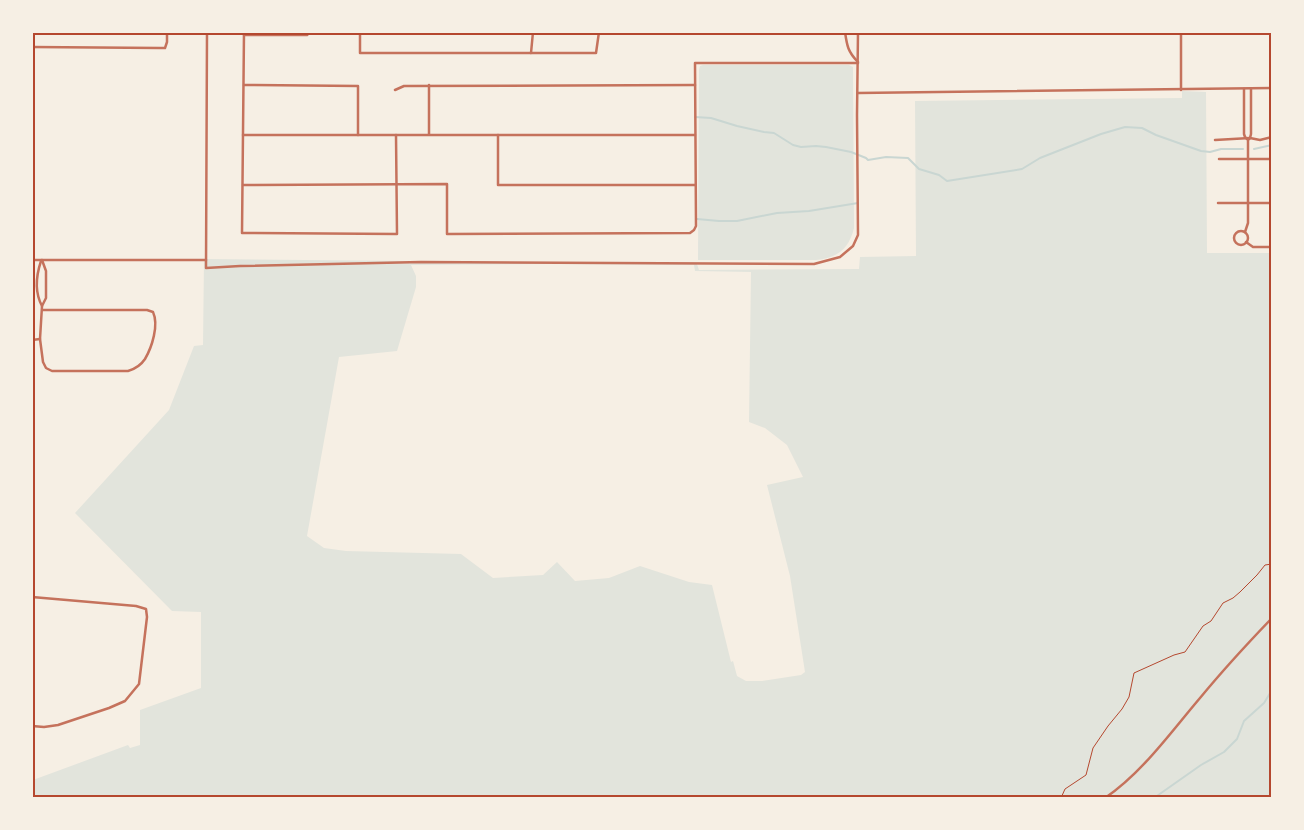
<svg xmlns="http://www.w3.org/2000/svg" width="1304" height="830" viewBox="0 0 1304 830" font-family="Figtree,sans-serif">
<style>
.green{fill:#e2e4dc;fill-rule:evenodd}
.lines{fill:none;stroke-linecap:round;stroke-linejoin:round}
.stream{stroke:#c9d6d2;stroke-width:2}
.path{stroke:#b5482f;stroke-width:1}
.minor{stroke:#c5725c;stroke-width:2.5}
.neatline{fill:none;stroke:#b5482f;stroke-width:2}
</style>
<rect width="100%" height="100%" fill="#f6efe4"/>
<g class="green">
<path d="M703,65h146l4,2 1,161c-5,21 -17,30 -38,32h-118l1,-190 1,-4z"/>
<path d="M1182,91l24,1 1,161h64v544l-1238,1v-18l95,-35 2,3 10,-3v-35l61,-22v-76l-29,-1 -97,-98 94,-103 25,-64 9,-1 1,-86 493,5 2,6 160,-1 1,-12 56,-1 -1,-155 267,-3zM550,264l144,1 1,6 56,1 -2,150 16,6 22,17 16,32 -36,8 23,91 15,96 -4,3 -39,6h-16l-9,-5 -4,-15 -2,1 -19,-77 -23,-3 -49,-16 -31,12 -34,3 -18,-19 -14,13 -50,3 -32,-24 -115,-3 -22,-3 -17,-12 32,-179 58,-6 19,-64v-11l-5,-11z"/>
</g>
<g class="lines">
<g class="stream">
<path d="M695,117l16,1 26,8 27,6 10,1 19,12 8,2 15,-1 10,1 25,5 15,6 2,2 18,-3 22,1 11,11 20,6 8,6 75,-12 18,-11 61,-24 24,-7 17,1 14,7 45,16 9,1 11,-3h22"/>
<path d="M1254,149l18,-4"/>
<path d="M697,219l22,2h18l40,-8 32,-2 49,-8"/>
<path d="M1154,798l47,-33 23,-13 13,-13 7,-18 20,-18 8,-13"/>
</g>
<g class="path">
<path d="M38,798c6,-4 15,-2 21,0"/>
<path d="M1061,798l4,-9 21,-14 7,-27 15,-22 14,-17 7,-12 5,-24 40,-18 11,-3 18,-26 8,-5 12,-18 10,-5 7,-6 17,-17 8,-10 7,-1"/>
</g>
<g class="minor">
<path d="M207,32l-1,236 34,-2 181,-4 393,2 26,-7 13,-11 5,-11 -1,-120 1,-83"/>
<path d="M244,32l-2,201 155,1 -1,-99"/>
<path d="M360,32v21h236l3,-21"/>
<path d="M845,32c2,14 3,20 13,30"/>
<path d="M1181,32v58"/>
<path d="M244,35h63l3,-3"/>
<path d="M32,47l128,1h5l2,-6v-10"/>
<path d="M531,53l2,-21"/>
<path d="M244,85l114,1v49"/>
<path d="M429,85v49"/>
<path d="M1244,89v45l1,3 2,2"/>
<path d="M395,90l9,-4 291,-1"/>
<path d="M858,93l414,-5"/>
<path d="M243,135h452"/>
<path d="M498,135v50h197"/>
<path d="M1215,140l35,-2 10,2 12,-3"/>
<path d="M1219,159h53"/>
<path d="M243,185l204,-1v50l243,-1 4,-3 2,-4 -1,-163h163"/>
<path d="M1218,203h54"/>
<circle cx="1241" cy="238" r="7"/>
<path d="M1245,232l3,-9v-83l2,-2 1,-4v-45"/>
<path d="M1246,242l7,5h19"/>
<path d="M32,260h174"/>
<path d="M42,260l4,11v27l-4,8 -2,33 3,23 3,6 6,3h76c7,-2 13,-6 17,-12 7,-12 14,-34 8,-47l-6,-2h-105"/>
<path d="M41,261c-5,15 -6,32 1,45"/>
<path d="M32,340l8,-1"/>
<path d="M32,597l104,9 10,3 1,8 -8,67 -14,17 -16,7 -51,17 -14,2 -12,-1"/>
<path d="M1105,798c37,-25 66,-66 95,-100 23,-28 47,-54 72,-80"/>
</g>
</g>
<rect width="1304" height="830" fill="none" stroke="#f6efe4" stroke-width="68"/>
<rect x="34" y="34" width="1236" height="762" class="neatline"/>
</svg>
